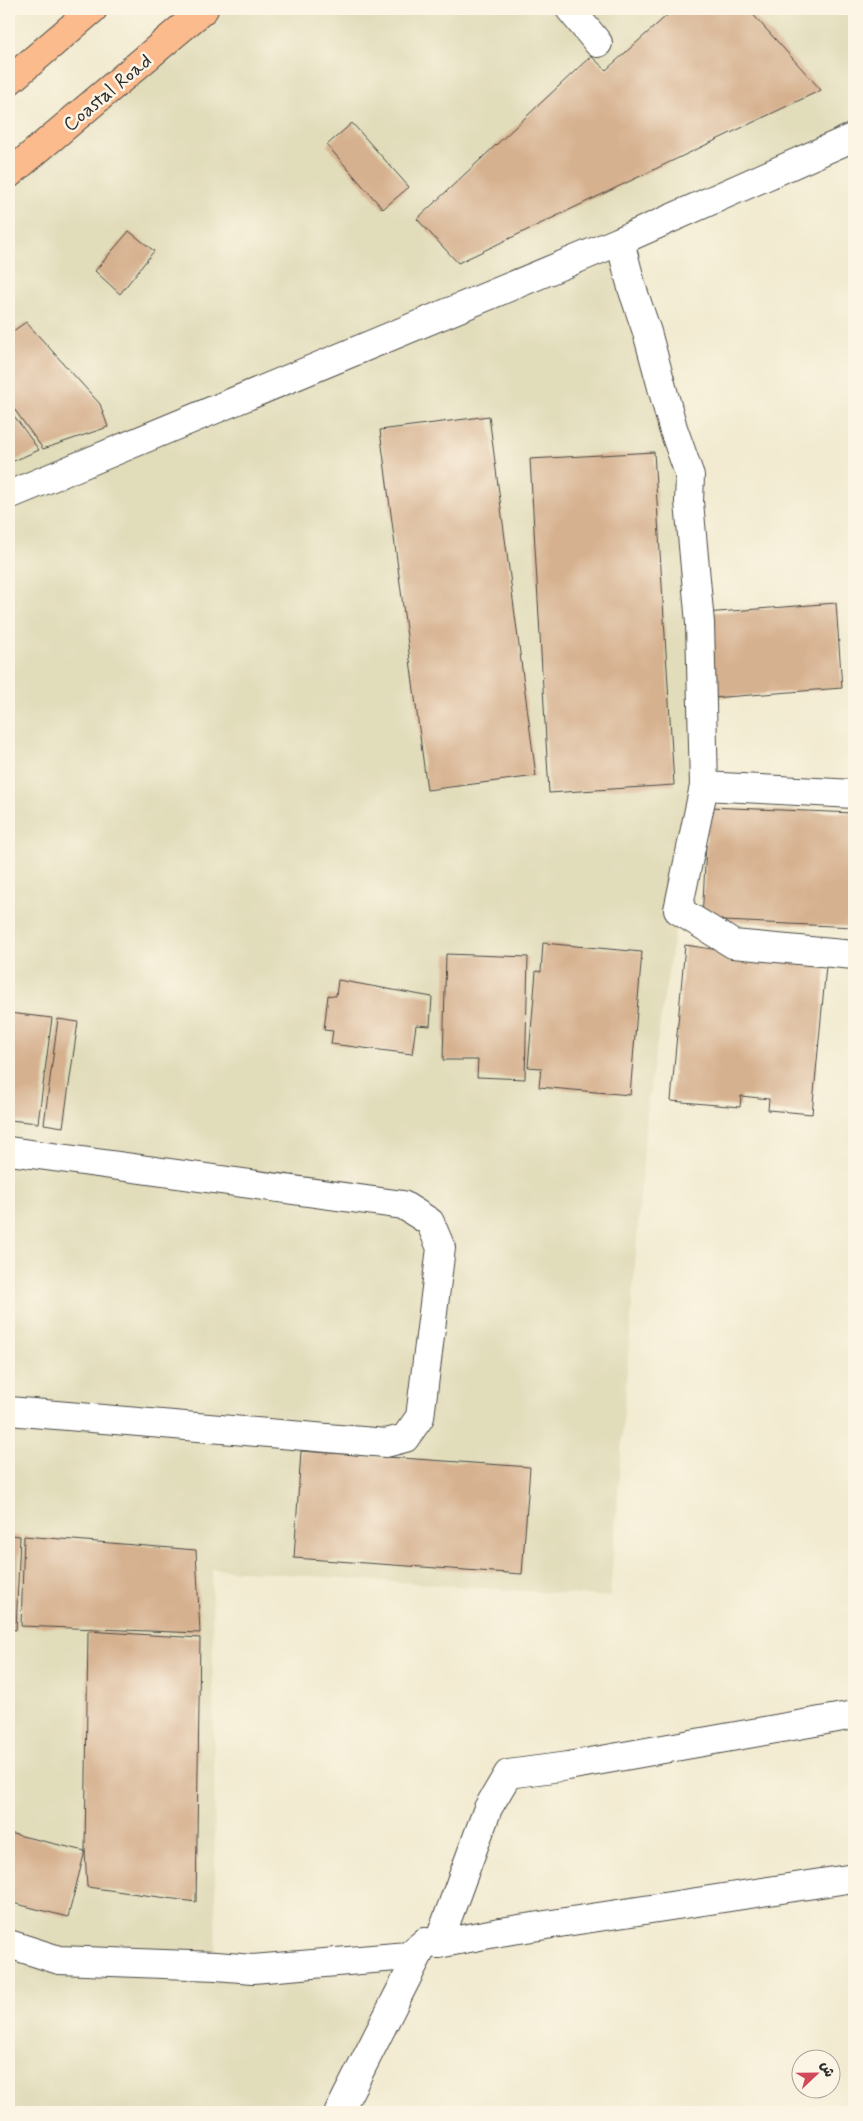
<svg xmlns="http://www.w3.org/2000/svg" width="863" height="2121" viewBox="0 0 863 2121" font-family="Mynerve,'Playpen Sans Arabic',sans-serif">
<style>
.built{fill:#e1dcba}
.building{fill:#d6b18f}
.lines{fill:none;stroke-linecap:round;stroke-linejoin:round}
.minor-casing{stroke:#494844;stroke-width:30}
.highway-casing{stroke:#494844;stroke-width:30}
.minor{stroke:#fff;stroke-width:28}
.highway{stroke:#fbbb8d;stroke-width:28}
.labels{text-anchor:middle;stroke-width:5;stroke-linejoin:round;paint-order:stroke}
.street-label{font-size:20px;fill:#2b2b2b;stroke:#fcf5e5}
</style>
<rect width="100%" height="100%" fill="#fcf5e5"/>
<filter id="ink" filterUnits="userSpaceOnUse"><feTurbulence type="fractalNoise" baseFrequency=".02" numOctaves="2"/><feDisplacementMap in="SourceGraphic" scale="10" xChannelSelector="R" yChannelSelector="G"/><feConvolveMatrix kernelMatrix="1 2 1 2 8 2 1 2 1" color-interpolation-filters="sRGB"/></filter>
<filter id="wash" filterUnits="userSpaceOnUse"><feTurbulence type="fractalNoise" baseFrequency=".0096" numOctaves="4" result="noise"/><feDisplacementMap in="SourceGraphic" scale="20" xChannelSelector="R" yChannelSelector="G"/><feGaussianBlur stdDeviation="1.12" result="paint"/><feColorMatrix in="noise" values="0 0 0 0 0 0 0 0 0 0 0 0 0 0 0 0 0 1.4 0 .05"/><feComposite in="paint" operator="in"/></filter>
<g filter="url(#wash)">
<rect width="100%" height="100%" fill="#f2ebd1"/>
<path class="built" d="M204,9h650v128l-234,104 53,187 29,251 -24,231 -31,196 -37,491 -398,-28 4,397 192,-10 -69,156h-330v-1938z"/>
<g id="blocks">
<g class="building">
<path d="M674,9h74l73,81 -363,173 -41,-44 174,-163 15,14z"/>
<path d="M352,123l57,64 -26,22 -56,-64z"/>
<path d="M129,231l25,20 -34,43 -25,-23z"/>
<path d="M26,322l74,82 8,23 -65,22 -34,-47v-68z"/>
<path d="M9,409l30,41 -30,13z"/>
<path d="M489,416l47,360 -109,14 -47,-360z"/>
<path d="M654,452l20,333 -125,8 -19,-334z"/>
<path d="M836,603l6,85 -130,10 -7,-85z"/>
<path d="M708,807l146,6v114l-152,-7z"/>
<path d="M543,943l99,9 -12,143 -91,-8 2,-19 -13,-1 8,-96 5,1z"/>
<path d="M685,945l141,21 -14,148 -44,-4 1,-11 -28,-3 -1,11 -69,-6z"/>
<path d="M446,954l82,3 -3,122 -48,-2 1,-17h-35z"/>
<path d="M338,980l94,17 -2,29 -14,-1 -4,29 -81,-10 2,-13 -9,-1 4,-35 8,1z"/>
<path d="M9,1013l43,5 -14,105 -29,-3z"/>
<path d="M58,1019l20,3 -15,105 -19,-3z"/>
<path d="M301,1451l229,16 -8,107 -228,-16z"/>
<path d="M9,1535l11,1 -4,94 -7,-1z"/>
<path d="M24,1536l172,14 4,83 -179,-7z"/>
<path d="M88,1631l112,7 -4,264 -109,-15 -2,-36z"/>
<path d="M9,1833l76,18 -17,66 -59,-15z"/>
</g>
</g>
</g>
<g filter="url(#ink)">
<use href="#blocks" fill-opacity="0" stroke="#494844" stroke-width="1"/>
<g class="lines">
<defs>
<g id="minor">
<path d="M570,9l28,34"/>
<path d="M620,241l12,47 15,44 26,96 17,48 -1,26 11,121 4,163 -26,124 55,34 121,11"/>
<path d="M9,495l611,-254 234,-104"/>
<path d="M704,786l150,8"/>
<path d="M9,1151l394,54 27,17 11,26 -21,169 -15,21 -19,5 -377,-32"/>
<path d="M9,1944l50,16 157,6 37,3 155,-13 17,-14 13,2 62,-12 354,-54"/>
<path d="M438,1944l50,-136 20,-34 60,-8 286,-51"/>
<path d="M339,2112l86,-170"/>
</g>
<g id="highway">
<path d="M9,81l84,-72"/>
<path d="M9,174l195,-165"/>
</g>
</defs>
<use href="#minor" class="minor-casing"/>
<use href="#highway" class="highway-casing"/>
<use href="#minor" class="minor"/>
<use href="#highway" class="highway"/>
</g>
</g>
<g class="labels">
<g class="street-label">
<text transform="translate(107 92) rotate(-40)" y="7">Coastal Road</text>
</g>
</g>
<rect width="863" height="2121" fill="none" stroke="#fcf5e5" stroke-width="30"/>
<g transform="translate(816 2074) rotate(68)"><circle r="24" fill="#fcf5e5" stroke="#a8a49b"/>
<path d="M0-4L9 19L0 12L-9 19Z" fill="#d1495b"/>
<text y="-8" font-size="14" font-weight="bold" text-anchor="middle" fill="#2b2b2b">ش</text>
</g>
</svg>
